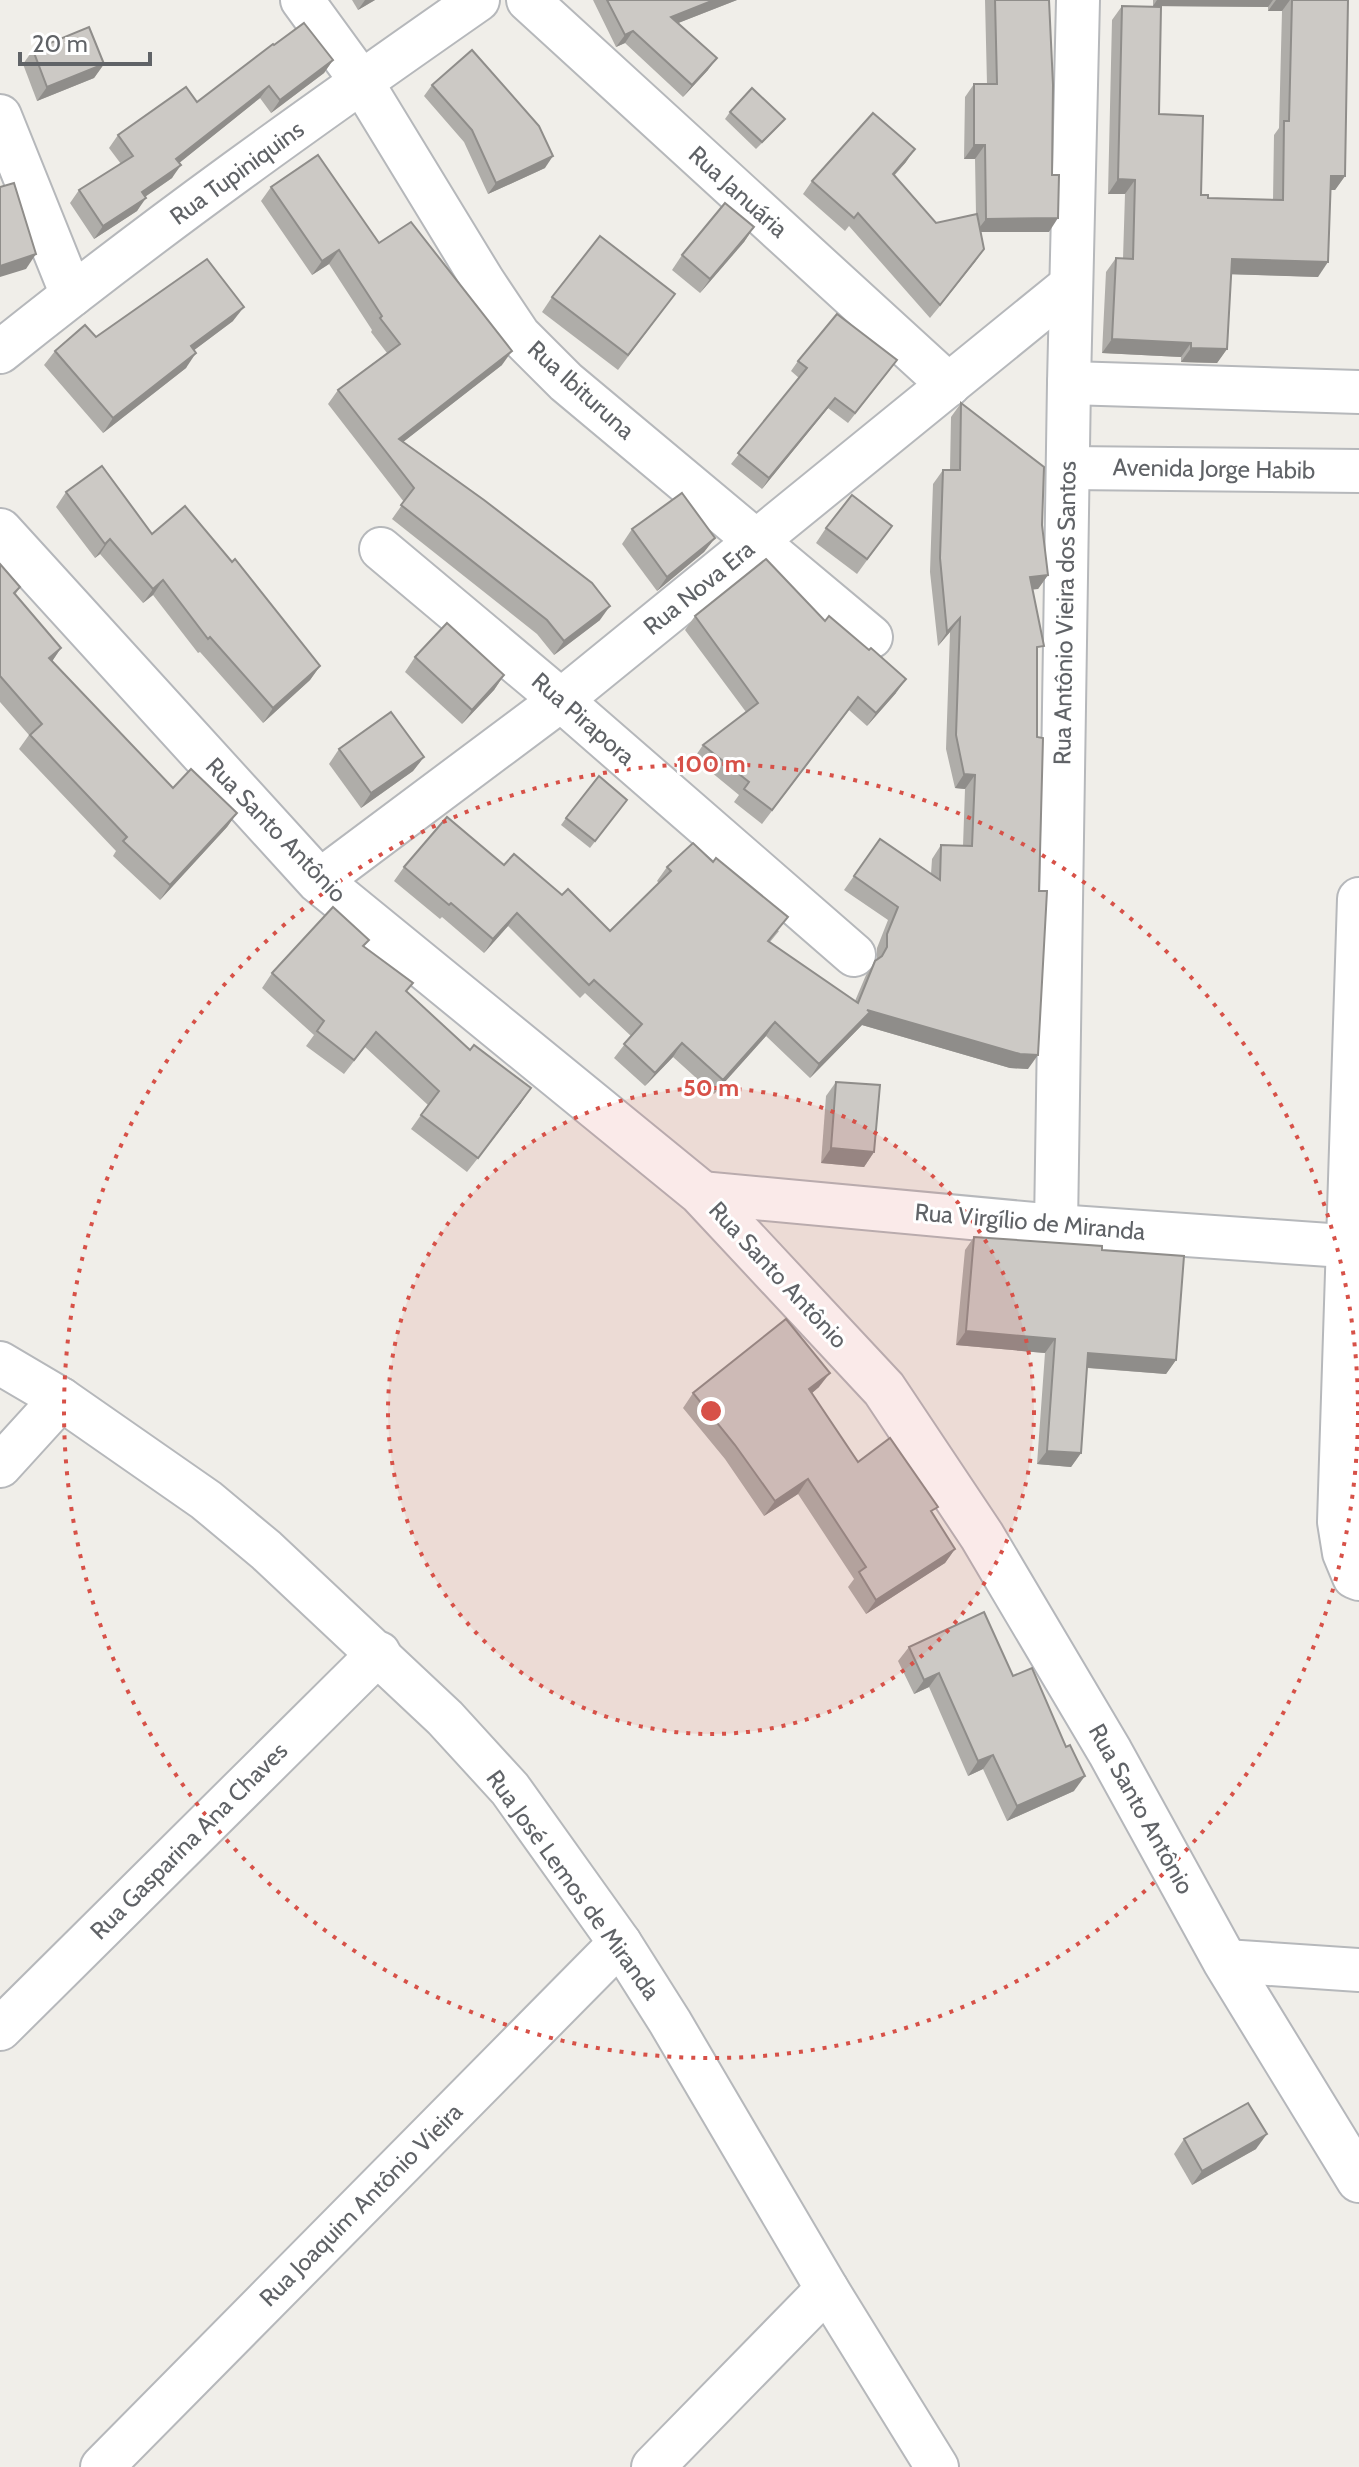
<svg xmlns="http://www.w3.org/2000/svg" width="1359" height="2467" viewBox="0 0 1359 2467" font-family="Cabin,sans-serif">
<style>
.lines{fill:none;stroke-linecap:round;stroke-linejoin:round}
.street-casing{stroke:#b6b8bb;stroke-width:46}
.secondary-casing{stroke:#b5b7bb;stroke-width:48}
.street{stroke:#fff;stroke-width:42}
.secondary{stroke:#fff;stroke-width:44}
.wall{fill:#afada9}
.shaded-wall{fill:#8f8d8a}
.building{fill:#ccc9c5;stroke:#8f8d8a;stroke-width:2}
.ring{fill:none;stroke:#d75148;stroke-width:4;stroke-dasharray:4 8}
.labels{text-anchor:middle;stroke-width:6;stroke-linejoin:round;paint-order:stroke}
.street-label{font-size:24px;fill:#606367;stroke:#fff}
.centre{fill:#d75148;stroke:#fff;stroke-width:4}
.ring-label{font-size:24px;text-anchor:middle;font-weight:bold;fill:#d75148;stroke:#fff;stroke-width:6;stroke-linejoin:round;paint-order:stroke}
</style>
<rect width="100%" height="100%" fill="#f0eee9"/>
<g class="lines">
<defs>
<g id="street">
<path d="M302,0l59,81 122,200 36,54 47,47 305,255"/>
<path d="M528,0l421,385"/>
<path d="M0,116l72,179"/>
<path d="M0,352c154,-124 316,-239 478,-352"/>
<path d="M1069,383l290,9"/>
<path d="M1068,468l291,3"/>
<path d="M381,549l180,151 293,255"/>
<path d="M319,881l242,-181 510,-415"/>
<path d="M1359,899l-20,623 5,31 10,24 5,2"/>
<path d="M701,1193l355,33 303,21"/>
<path d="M1056,1226l13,-843 9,-383"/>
<path d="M0,1363l61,36 145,101 60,50 179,168 65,71 110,154 50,79 157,267 110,178"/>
<path d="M0,1466l61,-67"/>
<path d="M1225,1961l134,9"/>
<path d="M0,2029l379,-376"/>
<path d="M102,2467l518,-524"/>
<path d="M653,2467l174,-178"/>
</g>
<path id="secondary" d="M0,531l319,350 382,312 183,196 98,147 128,216 115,209 134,219"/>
</defs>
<use href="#street" class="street-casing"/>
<use href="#secondary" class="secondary-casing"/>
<use href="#street" class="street"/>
<use href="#secondary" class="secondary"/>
</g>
<g class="wall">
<path d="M352,0h23l-17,10z"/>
<path d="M593,0h144l-59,23 30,47 -25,27 -58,-54 -9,4z"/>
<path d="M985,0h64v232h-69l4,17 -54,69 -81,-92 -4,5 -42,-37 9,-13 94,-19 -12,14 42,47 40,-9 -1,-55h-11l1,-62 9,-13h13z"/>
<path d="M1153,0h195l-3,176 -10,14h-5l-12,87 -87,-3 -4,75 -10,14 -36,-1v-5l-79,-4 4,-81 10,-14 7,1 2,-65h-17l4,-174 10,-14 37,108 42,81 7,3 65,2 1,-65 5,-7 3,-117h-14v-4l-115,-1z"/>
<path d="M33,50l71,14 -10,14 -57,23 -14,-37z"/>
<path d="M333,60l-9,13 -53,40 -11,-15 -81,65 -7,15 -27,19 -8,14 -43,28 -24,-36 9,-13 42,-26 -12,-16 9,-13 79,-33z"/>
<path d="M432,85l113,83 -57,26 -24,-52 -40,-46z"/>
<path d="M730,112l55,7 -6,7 -23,23 -31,-30z"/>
<path d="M271,187l108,56 123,122 -99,77 197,178 -46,35 -17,-21 -145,-115 12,-17 -76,-98 10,-14 49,-37 -16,-21 1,-2 -43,-66 -17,11 -51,-74z"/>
<path d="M754,227l-10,15 -44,51 -28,-23 10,-15z"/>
<path d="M675,294l-57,76 -76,-58 10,-15z"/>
<path d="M233,321l-39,29 -8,18 -83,65 -59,-68 11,-14 41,-14z"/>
<path d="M798,361l92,9 -42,53 -20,-15 -66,81 -31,-25 68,-86 -8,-7z"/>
<path d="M961,403l81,122 6,50 -10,14h-6l5,67 -9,413 -18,-1 -148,-43 -52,53 -44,-42 -52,58 -41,-37 -28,29 -31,-28 17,-22 -46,-43 -5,5 -72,-72 -24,27 -42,-36 -2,2 -46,-38 10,-14 100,-2 58,30 48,36 49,-48 -2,-2 10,-14 112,64 -9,11 85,59 11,-26 11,-15v-12l11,-28 -44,-30 27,-38 60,22 1,-15 9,-14 22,1 2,-57 -10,-1 -9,-39 4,-117 -12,14 -8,-74 3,-88 10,-14h7l1,-53z"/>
<path d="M66,492l86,42 168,132 -10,14 -47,43 -63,-71 -2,1 -45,-58 -10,8 -43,-49 -5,4 -39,-51z"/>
<path d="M892,526l-35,48 -41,-31 10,-15z"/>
<path d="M632,529l83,9 -11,14 -47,39 -35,-47z"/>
<path d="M0,564l20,23 -5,8 46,53 -9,13 121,127 64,25 -10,14 -67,73 -47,-44 3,-5 -97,-102 10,-14 -29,-33z"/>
<path d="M695,616l130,5 71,72 -29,33 -18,-16 -87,114 -28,-22 5,-7 -45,-37 9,-13 43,-33 -61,-82z"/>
<path d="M415,657l89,18 -10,15 -32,34 -57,-52z"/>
<path d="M339,749l85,8 -11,14 -52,37 -32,-44z"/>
<path d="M627,800l-37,48 -29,-23 5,-7z"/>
<path d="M369,940l-5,6 43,46 114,111 -54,69 -56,-43 17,-24 -63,-58 -21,27 -38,-28 8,-11 -52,-47 10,-15z"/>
<path d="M836,1082l38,70 -10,15 -43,-4 5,-67z"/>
<path d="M974,1237l128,13 74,110 -10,14 -79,-6 -6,85 -10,14 -34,-3 8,-111 -89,-8 9,-95z"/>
<path d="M819,1387l-7,6 46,69 75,52 22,35 -10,14 -79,51 -18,-27 6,-8 -56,-85 -34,22 -39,-57 -42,-51 10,-15z"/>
<path d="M909,1647l104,29 61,115 -67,30 -24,-52 -15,7 -39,-89 -15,7 -16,-33z"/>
<path d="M1184,2139l72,10 -64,36 -18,-31z"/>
</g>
<g class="shaded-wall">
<path d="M365,0h10l-17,10z"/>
<path d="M714,0h23l-74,29 8,-12z"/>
<path d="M1157,0h116l-5,7 -115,-1z"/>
<path d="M1276,0h14l-8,11h-14z"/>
<path d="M633,31l-8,12 -9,4 9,-12z"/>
<path d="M717,58l-9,12 -25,27 9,-12z"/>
<path d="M333,60l-9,13 -53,40 9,-13z"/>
<path d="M104,64l-10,14 -57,23 10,-14z"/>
<path d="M269,86l-9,12 -92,74 8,-13z"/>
<path d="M974,145h11l-10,14h-11z"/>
<path d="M915,149l-9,13 -23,25 10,-13z"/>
<path d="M553,156l-8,12 -57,26 8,-11z"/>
<path d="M181,165l-9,13 -39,27 9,-13z"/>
<path d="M1331,176h14l-10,14h-14z"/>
<path d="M1118,179l17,1 -10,14h-17z"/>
<path d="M146,198l-9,13 -43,28 9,-13z"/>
<path d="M1058,218l-9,14h-73l10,-13z"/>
<path d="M754,227l-10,15 -44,51 10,-14z"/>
<path d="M984,249l-9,13 -45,56 10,-13z"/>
<path d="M339,250l-10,14 -17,11 10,-14z"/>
<path d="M36,254l-10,15 -26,8v-11z"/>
<path d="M1232,259l96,3 -10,15 -96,-3z"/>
<path d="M244,307l-11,14 -52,39 10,-14z"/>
<path d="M1112,339l79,4 -10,14 -79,-4z"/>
<path d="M1191,348l36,1 -10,14 -36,-1z"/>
<path d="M512,351l-10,14 -113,88 10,-14z"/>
<path d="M196,353l-10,15 -83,65 10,-15z"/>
<path d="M835,398l-7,10 -66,81 7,-11z"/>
<path d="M715,538l-11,14 -47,39 10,-14z"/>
<path d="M110,539l-10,15 -5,4 10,-14z"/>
<path d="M1048,575l-10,14 -18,2 10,-14z"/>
<path d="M163,580l-10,15 -10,8 10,-14z"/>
<path d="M610,606l-10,14 -46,35 10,-14z"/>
<path d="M960,618l-10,14 -12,14 9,-14z"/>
<path d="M61,648l-10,15 -2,-5z"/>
<path d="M320,666l-10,14 -47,43 10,-15z"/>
<path d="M504,675l-10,15 -32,34 10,-14z"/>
<path d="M906,679l-10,14 -29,33 9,-13z"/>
<path d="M424,757l-11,14 -52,37 10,-15z"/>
<path d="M964,774l11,1 -10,14 -10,-1z"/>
<path d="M237,813l-10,14 -67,73 10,-15z"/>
<path d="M517,913l-9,13 -24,27 9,-14z"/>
<path d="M867,1010l171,45 -10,14 -18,-1 -148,-43 -52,53 9,-14z"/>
<path d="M775,1022l-9,14 -52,58 9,-14z"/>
<path d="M682,1043l-9,14 -28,29 10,-13z"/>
<path d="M531,1088l-10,15 -54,69 11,-14z"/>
<path d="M831,1148l43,4 -10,15 -43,-4z"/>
<path d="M966,1331l89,8 -10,14 -89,-8z"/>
<path d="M1088,1353l88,7 -10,14 -88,-7z"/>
<path d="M830,1373l-11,14 -20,17 10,-15z"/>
<path d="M1047,1451l34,2 -10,14 -34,-3z"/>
<path d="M808,1479l-10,15 -34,22 11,-15z"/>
<path d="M955,1549l-10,14 -79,51 10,-14z"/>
<path d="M939,1673l-10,14 -15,7 10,-14z"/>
<path d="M993,1755l-10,14 -15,7 10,-15z"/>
<path d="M1085,1776l-11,15 -67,30 10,-15z"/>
<path d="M1267,2134l-11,15 -64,36 10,-14z"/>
</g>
<g class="building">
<path d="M607,0h107l-43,17 46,41 -25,27 -59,-54 -8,4z"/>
<path d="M995,0h54l4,85 -1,90h7l-1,43 -72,1 -1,-74h-11v-61h23z"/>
<path d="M1292,0h56l-3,176h-14l-3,86 -96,-3 -5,90 -36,-1v-5l-79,-4 4,-81 17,1 2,-79 -17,-1 4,-173 39,1 -2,107 44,2 -2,79h7v3l75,2 1,-79h5z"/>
<path d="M304,23l29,37 -53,40 -11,-14 -93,73 5,6 -39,27 4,6 -43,28 -24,-36 54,-34 -15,-21 68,-48 11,15 76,-58 1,1z"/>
<path d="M89,27l15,37 -57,23 -14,-37z"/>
<path d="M472,50l67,76 14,30 -57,27 -24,-53 -40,-45z"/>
<path d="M752,88l33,31 -23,23 -32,-30z"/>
<path d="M873,113l42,36 -22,25 43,49 41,-9 7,35 -44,56 -82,-92 -4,5 -42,-37z"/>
<path d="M318,155l61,88 32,-21 101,129 -113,88 85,61 108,83 18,23 -46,35 -17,-21 -146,-115 13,-17 -76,-98 62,-46 -20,-26 2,-2 -43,-66 -17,11 -51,-74z"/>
<path d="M14,183l22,71 -36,12v-79z"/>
<path d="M725,203l29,24 -44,52 -28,-24z"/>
<path d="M600,236l75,58 -47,61 -76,-58z"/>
<path d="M207,259l37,48 -53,39 5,7 -83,65 -58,-67 30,-26 11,12z"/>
<path d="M837,314l60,46 -42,53 -20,-15 -66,80 -31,-25 69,-85 -9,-7z"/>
<path d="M961,403l83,64 -2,58 6,50 -18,2 14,69 -7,1v90l6,1 -4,153h8l-9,164 -18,-1 -153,-44 3,2 -51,52 -44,-42 -52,58 -41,-37 -27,30 -31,-29 18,-20 -48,-44 -5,5 -72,-72 -24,26 -42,-36 -2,2 -45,-38 43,-50 57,48 10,-11 48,41 6,-6 42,42 61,-60 -4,-4 26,-24 20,19 3,-4 72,59 -20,24 90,62 17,-42 7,-5 5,-9v-13l11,-27 -44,-31 26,-37 60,41 1,-35 31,1 3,-71 -11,-1 -8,-39 4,-117 -13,14 -7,-74 3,-88h17z"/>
<path d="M102,466l50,68 33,-28 47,56 3,-3 85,107 -47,42 -63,-71 -2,2 -45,-59 -10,9 -43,-50 -5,5 -39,-52z"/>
<path d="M682,493l33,45 -48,39 -35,-48z"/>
<path d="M852,495l40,31 -25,33 -41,-31z"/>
<path d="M766,559l59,62 4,-5 40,34 2,-2 35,31 -30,34 -18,-16 -86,113 -28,-21 5,-7 -46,-37 55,-42 -63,-87z"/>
<path d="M0,564l20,23 -6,6 47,55 -12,10 124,130 18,-19 46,44 -67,72 -47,-44 4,-4 -97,-102 12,-11 -42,-48z"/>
<path d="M447,623l57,52 -32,35 -57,-53z"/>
<path d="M391,712l33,45 -53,36 -32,-44z"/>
<path d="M599,776l28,24 -32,41 -29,-23z"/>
<path d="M333,907l36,33 -6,6 50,37 -7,8 64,59 4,-5 57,43 -53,70 -57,-43 18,-24 -63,-59 -22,28 -37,-29 7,-10 -52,-48z"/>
<path d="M836,1082l44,3 -6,67 -43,-4z"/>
<path d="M974,1237l128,9v4l82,6 -8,104 -88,-7 -7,100 -34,-2 8,-112 -89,-8z"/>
<path d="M786,1319l44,54 -21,16 49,73 32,-24 48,69 -7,4 24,38 -79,51 -17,-28 7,-5 -58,-88 -33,22 -40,-56 -42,-52z"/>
<path d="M984,1612l29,64 19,-8 34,79 4,-2 15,31 -68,30 -24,-51 -15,6 -39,-88 -15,7 -15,-33z"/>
<path d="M1248,2103l19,31 -65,37 -18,-32z"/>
</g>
<circle cx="711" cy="1411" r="323" fill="#d75148" fill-opacity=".12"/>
<g class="ring">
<circle cx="711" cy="1411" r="323"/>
<circle cx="711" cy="1411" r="647"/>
</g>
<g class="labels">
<g class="street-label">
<text transform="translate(237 173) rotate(-36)" y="8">Rua Tupiniquins</text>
<text transform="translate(738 192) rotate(42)" y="8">Rua Januária</text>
<text transform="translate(581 390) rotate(42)" y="8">Rua Ibituruna</text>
<text transform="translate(1214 469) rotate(1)" y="8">Avenida Jorge Habib</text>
<text transform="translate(699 588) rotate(-39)" y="8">Rua Nova Era</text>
<text transform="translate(1065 613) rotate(-89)" y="8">Rua Antônio Vieira dos Santos</text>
<text transform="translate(583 719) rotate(41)" y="8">Rua Pirapora</text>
<text transform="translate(276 830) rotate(46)" y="8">Rua Santo Antônio</text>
<text transform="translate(1030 1222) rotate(5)" y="8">Rua Virgílio de Miranda</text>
<text transform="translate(778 1275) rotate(47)" y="8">Rua Santo Antônio</text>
<text transform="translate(1141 1809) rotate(61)" y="8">Rua Santo Antônio</text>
<text transform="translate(189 1841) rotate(-45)" y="8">Rua Gasparina Ana Chaves</text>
<text transform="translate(573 1885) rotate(54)" y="8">Rua José Lemos de Miranda</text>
<text transform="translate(361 2205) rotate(-45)" y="8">Rua Joaquim Antônio Vieira</text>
</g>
</g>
<circle cx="711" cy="1411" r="12" class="centre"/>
<g class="ring-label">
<text x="711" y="772">100 m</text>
<text x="711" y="1096">50 m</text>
</g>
<path d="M20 52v12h130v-12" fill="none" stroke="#606367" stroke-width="4"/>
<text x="32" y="52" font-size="24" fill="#606367" stroke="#ffffff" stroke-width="6" paint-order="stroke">20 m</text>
</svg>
